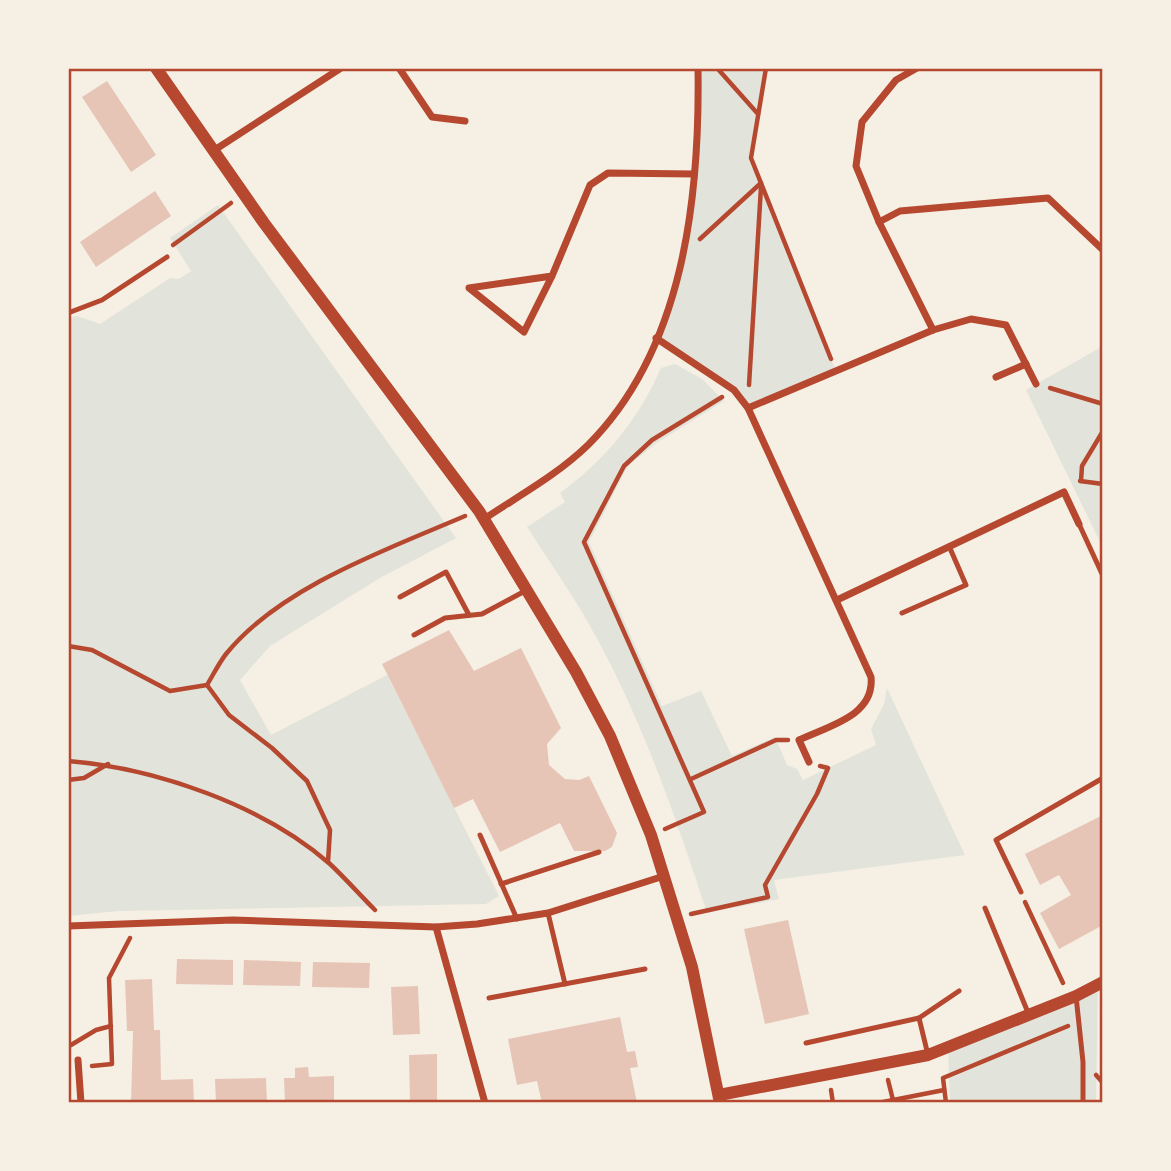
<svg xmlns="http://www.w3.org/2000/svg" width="1171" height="1171" viewBox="0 0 1171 1171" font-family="'Varela Round',sans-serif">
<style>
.green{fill:#e2e4dc}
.building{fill:#e6c5b7}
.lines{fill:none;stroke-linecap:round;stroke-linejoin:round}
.path{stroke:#b5482f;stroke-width:4.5}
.service{stroke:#b5482f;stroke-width:5}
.minor{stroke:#b5482f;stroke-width:7}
.tertiary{stroke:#b5482f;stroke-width:12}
.neatline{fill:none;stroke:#b5482f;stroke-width:2.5}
</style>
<rect width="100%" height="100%" fill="#f6efe4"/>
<g class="green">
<path d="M698,68h68l-15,90 84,211 -87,39 -14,-18 -78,-52 29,-85 14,-118z"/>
<path d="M218,205l238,333 -76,40 -110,68 -30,34 31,55 116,-60 112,221 -13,8 -367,7 -51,5v-598l9,-2 23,8 70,-46 9,1 12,-8 -21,-33z"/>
<path d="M1103,346v202l-77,-158z"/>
<path d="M675,364l27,15 22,22 -69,43 -28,23 -38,75 73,164 39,-15 31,65 43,-19 12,28 10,4 6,11 73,-35 -5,-16 13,-25 3,-16 78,167 -191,25 5,19 -72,14c-32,-98 -66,-197 -117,-287 -19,-34 -42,-66 -63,-99l38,-25 -5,-9c45,-33 78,-73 101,-125z"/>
<path d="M1098,984l-2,119h-146l-2,-55z"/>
</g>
<g class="building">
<path d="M107,81l49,74 -25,17 -49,-75z"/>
<path d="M155,191l16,25 -75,51 -16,-25z"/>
<path d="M449,630l25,41 47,-23 40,80 -14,16 2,21 16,14 14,1 10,-4 28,57 -5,14 -7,4h-31l-14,-28 -60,29 -27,-53 -19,9 -72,-144z"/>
<path d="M1103,815v110l-44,24 -19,-36 31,-18 -12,-20 -19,10 -15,-31z"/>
<path d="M788,920l21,94 -44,10 -21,-95z"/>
<path d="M177,959l56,1v25l-57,-1z"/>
<path d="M244,960l57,2 -1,24 -57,-1z"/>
<path d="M313,962l57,1 -1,25 -57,-1z"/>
<path d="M152,979l2,51h6l1,50 32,-1 1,24h-63l2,-72h-6l-2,-51z"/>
<path d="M418,986l2,48 -27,1 -2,-48z"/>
<path d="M620,1017l7,35 8,-1 3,16 -8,1 7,35h-95l-5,-22 -20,4 -9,-46z"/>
<path d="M437,1054v48l-27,1 -1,-48z"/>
<path d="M308,1067l1,10 25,-1v27h-49l-1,-25h11v-10z"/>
<path d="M266,1078l1,25h-51l-1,-24z"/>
</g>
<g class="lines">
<g class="path">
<path d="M717,68l41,46"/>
<path d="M766,68l-15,90 80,201"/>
<path d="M700,239l61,-56"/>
<path d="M173,245l58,-42"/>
<path d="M749,385l12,-198"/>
<path d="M1050,388l53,16"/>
<path d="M1080,481l23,3"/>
<path d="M1081,481l1,-15 21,-35"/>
<path d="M68,646l24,4 78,41 37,-6c6,-10 12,-22 19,-31 54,-67 162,-105 239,-138"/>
<path d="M207,685l22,30 43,33 35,33 23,49 -2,32"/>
<path d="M68,761c87,7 195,44 262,103 15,14 30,31 45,46"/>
<path d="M691,779l85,-39h12"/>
<path d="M68,780l16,-2 24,-14"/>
<path d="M665,829l39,-17 -120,-270 40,-76 28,-26 70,-43"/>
<path d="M1025,902l38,81"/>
<path d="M691,914l77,-17 -3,-12 52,-91 11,-26 -8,-2"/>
<path d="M71,1045l25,-15 15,-4"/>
<path d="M92,1066l20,-2 -3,-86 21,-40"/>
<path d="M1096,1075l7,8"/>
<path d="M888,1080l5,20"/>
<path d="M831,1090l2,13"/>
<path d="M878,1103l66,-13"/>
<path d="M946,1103l-3,-25 125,-52"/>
</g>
<g class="service">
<path d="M68,313l34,-13 65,-43"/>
<path d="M1079,524l24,52"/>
<path d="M400,597l46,-25 23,43"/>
<path d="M902,613l64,-28 -17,-39"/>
<path d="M414,635l31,-17 37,-4 43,-23"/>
<path d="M480,835l37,84"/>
<path d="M501,884l98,-32"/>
<path d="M1021,892l-25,-52 107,-62"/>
<path d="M985,908l44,107"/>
<path d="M548,913l17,71"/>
<path d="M1076,996l7,66v41"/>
<path d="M489,998l156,-29"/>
<path d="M919,1018l40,-27"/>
<path d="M806,1043l113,-25 9,37"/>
</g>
<g class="minor">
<path d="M399,68l33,49 33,4"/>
<path d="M917,68l-21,12 -34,42 -6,44 23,56 54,108"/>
<path d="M213,151l128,-83"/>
<path d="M879,222l21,-11 148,-13 55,52"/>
<path d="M552,276l-83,12 55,44 28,-56 38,-91 18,-12 86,1"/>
<path d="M656,338l78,52 14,18 123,269c4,39 -43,49 -72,63l10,22"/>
<path d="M996,377l30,-13"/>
<path d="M748,408l185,-78 38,-11 35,6 30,59"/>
<path d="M484,519c36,-24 73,-44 104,-74 96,-96 112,-248 110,-377"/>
<path d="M837,600l227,-108 15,32"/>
<path d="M68,926l165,-6 203,7 41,-3 71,-11 116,-37"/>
<path d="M436,927l49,176"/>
<path d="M78,1060l3,43"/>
</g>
<g class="tertiary">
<path d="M156,68l108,155 215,288 97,161 34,64 41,99 41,132 28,136"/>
<path d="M719,1095l209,-40 148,-59 27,-14"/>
</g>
</g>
<rect width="1171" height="1171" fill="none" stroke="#f6efe4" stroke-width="140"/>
<rect x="70" y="70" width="1031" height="1031" class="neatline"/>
</svg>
